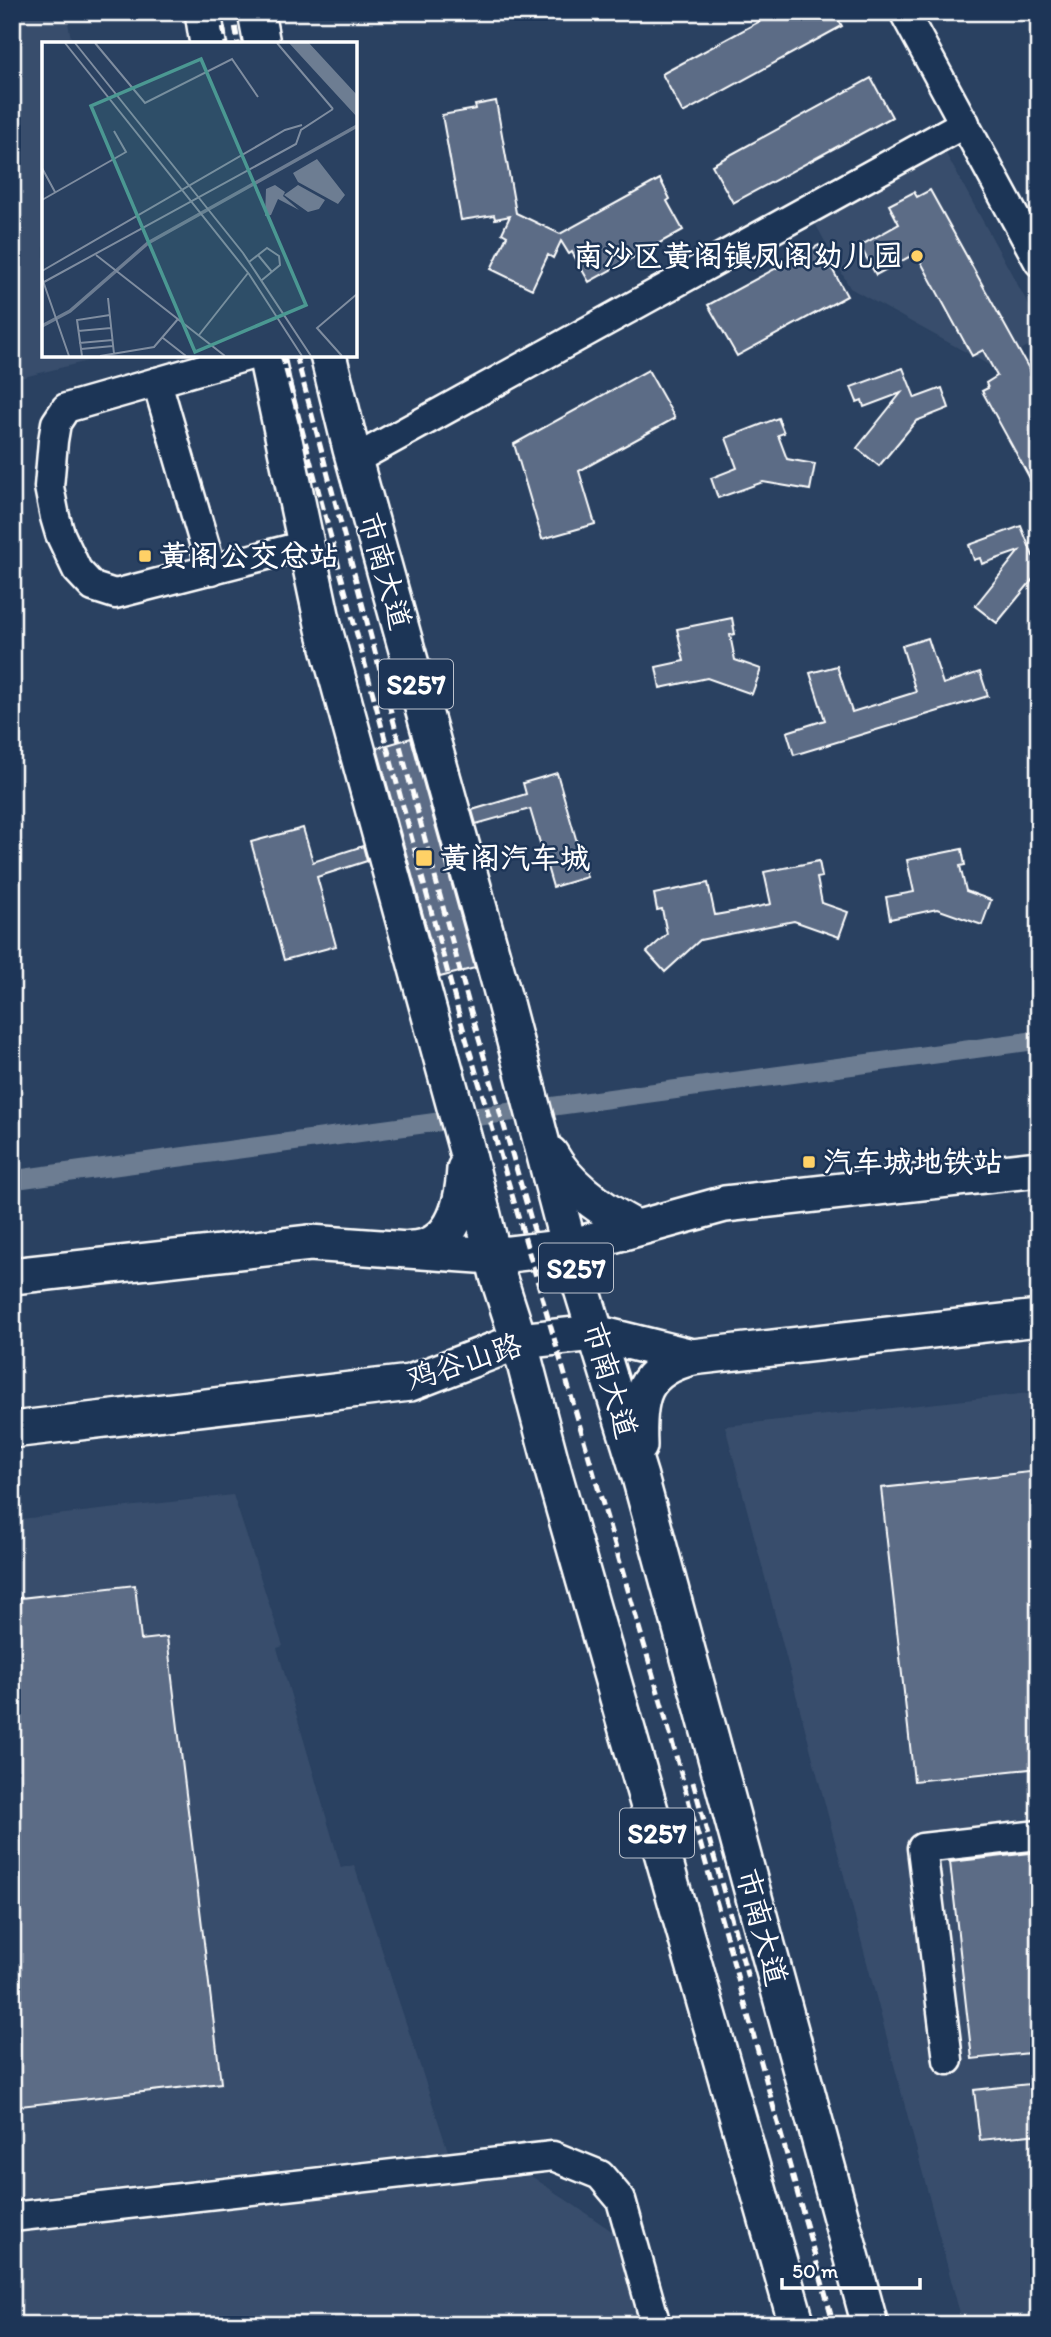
<svg xmlns="http://www.w3.org/2000/svg" width="1051" height="2337" viewBox="0 0 1051 2337" font-family="Itim,'LXGW WenKai TC',sans-serif">
<style>
.built{fill:#394e6c}
.lines{fill:none;stroke-linecap:round;stroke-linejoin:round}
.canal{stroke:#6d7d92;stroke-width:19}
.building{fill:#5b6c86;stroke:#fff;stroke-width:2}
.minor-casing{stroke:#fff;stroke-width:33}
.major-casing{stroke:#fff;stroke-width:40}
.minor{stroke:#1d3557;stroke-width:28}
.major{stroke:#1d3557;stroke-width:35}
.rail{stroke:#fff;stroke-width:5;stroke-dasharray:10 5;stroke-linecap:butt}
.poi-dot{fill:#ffd166;stroke:#1d3557;stroke-width:2.5}
.labels{text-anchor:middle;stroke-width:5;stroke-linejoin:round;paint-order:stroke}
.shield{fill:#1d3557;stroke:#bbc2cd;stroke-width:2}
.shield-label{font-size:28px;font-weight:bold;fill:#fff}
.poi-label{font-size:30px;font-weight:bold;fill:#fff;stroke:#1d3557;text-anchor:start}
.street-label{font-size:30px;fill:#fff;stroke:#1d3557}
.inset-river{fill:none;stroke:#6d7d92;stroke-width:3.5}
.inset-road{fill:none;stroke:#7f8da0;stroke-width:2}
.view{fill:#4b9892;fill-opacity:0.15;stroke:#4b9892;stroke-width:3.5}
.inset-edge{fill:none;stroke:#fff;stroke-width:3.5}
</style>
<rect width="100%" height="100%" fill="#2a4161"/>
<filter id="ink" filterUnits="userSpaceOnUse"><feTurbulence type="fractalNoise" baseFrequency=".0143" numOctaves="2"/><feDisplacementMap in="SourceGraphic" scale="14" xChannelSelector="R" yChannelSelector="G"/><feConvolveMatrix kernelMatrix="1 2 1 2 8 2 1 2 1" color-interpolation-filters="sRGB"/></filter>
<g filter="url(#ink)">
<g class="built">
<path d="M12,12h54l6,32h-28v311h67l-99,25z"/>
<path d="M945,152l94,172v16l-48,26 -141,-78 -35,-65z"/>
<path d="M1039,1392v933h-76l-238,-899z"/>
<path d="M233,1495l50,151 -6,2 64,220 13,-3 94,286 -436,48v-679z"/>
<path d="M531,2176l91,62 23,87h-633v-97z"/>
</g>
<g class="lines">
<path class="canal" d="M12,1180l1027,-140"/>
</g>
<g class="building">
<path d="M777,12h57l8,14 -159,87 -21,-39z"/>
<path d="M871,78l21,39 -159,86 -21,-38z"/>
<path d="M496,101l20,112 44,21 100,-55 10,20 -3,2 16,29 -94,52 -17,-30 -3,2 -8,-13 -8,17 -5,-3 -16,34 -41,-20 16,-33 -5,-3 8,-17 -15,3 -1,-4 -33,5 -19,-105 34,-6 -1,-4z"/>
<path d="M930,190l109,197v108l-57,-104 6,-3 -2,-5 11,-7 -14,-26 -11,6 -56,-103 -40,22 -16,-29 39,-22 -10,-19 25,-13 3,5z"/>
<path d="M819,245l28,51 -110,60 -29,-51z"/>
<path d="M903,368l12,30 27,-10 7,20 -33,13 -37,45 -22,-18 44,-55 -37,14 -2,-7 -5,2 -6,-15z"/>
<path d="M648,370l27,48 -96,53 16,53 -53,15 -28,-95z"/>
<path d="M778,418l6,15 -6,2 9,24 28,5 -5,26 -47,-8 -45,16 -7,-20 26,-10 -11,-30z"/>
<path d="M1021,526l12,30 6,-2v23l-6,2 -36,44 -22,-17 44,-55 -37,13 -2,-6 -6,2 -5,-15z"/>
<path d="M732,618l3,16 -5,1 5,25 26,9 -9,25 -45,-16 -47,10 -4,-21 28,-6 -7,-32z"/>
<path d="M928,638l15,46 37,-12 8,24 -194,59 -7,-23 38,-12 -15,-47 27,-7 15,46 64,-20 -14,-46z"/>
<path d="M411,738l64,230 -35,9 -63,-229z"/>
<path d="M557,773l30,104 -34,10 -23,-78 -54,15 -4,-14 54,-16 -3,-11z"/>
<path d="M303,828l10,34 50,-16 4,15 -50,16 19,69 -52,14 -33,-118z"/>
<path d="M962,849l3,16 -5,1 6,25 25,9 -9,25 -45,-16 -47,10 -4,-22 28,-5 -7,-32z"/>
<path d="M819,861l3,16 -5,1 5,25 26,9 -9,25 -45,-16 -94,19 -35,32 -18,-20 20,-18 -5,-25 -5,1 -3,-16 54,-11 7,32 28,-5 28,-6 -7,-32z"/>
<path d="M1039,1471v297l-125,13 -33,-293z"/>
<path d="M135,1585l6,55 26,-3 54,446 -209,24v-508z"/>
<path d="M1039,1852v200l-67,7 -22,-197z"/>
<path d="M1039,2083v51l-59,6 -6,-50z"/>
</g>
<g class="lines">
<defs>
<g id="minor">
<path d="M904,12l135,250"/>
<path d="M251,355l-185,53 -10,15 -3,18 -4,46 6,30 5,17 17,36 16,17 22,7 191,-49"/>
<path d="M157,382l55,188"/>
<path d="M354,460l611,-337"/>
<path d="M948,2060l-26,-212 117,-13"/>
<path d="M12,2217l541,-61 47,19 21,25 35,125"/>
</g>
<g id="major">
<path d="M203,12l5,32"/>
<path d="M256,12l6,32"/>
<path d="M266,355l58,274 142,518 32,129 21,65 35,133 243,851"/>
<path d="M328,355l23,94 149,535 69,263 71,230 230,848"/>
<path d="M550,1154c18,33 54,57 86,74"/>
<path d="M411,1249c43,0 52,-46 54,-80"/>
<path d="M12,1276l298,-33 182,13 77,-9 156,-43 314,-35"/>
<path d="M12,1430l398,-47 109,-42 76,-8 97,24 347,-39"/>
<path d="M639,1446c-2,-48 2,-76 53,-89"/>
</g>
</defs>
<use href="#minor" class="minor-casing"/>
<use href="#major" class="major-casing"/>
<use href="#minor" class="minor"/>
<use href="#major" class="major"/>
<g class="rail">
<path d="M221,12l5,32"/>
<path d="M233,12l5,32"/>
<path d="M282,355l176,656 205,698 171,616"/>
<path d="M296,355l172,646 68,236"/>
<path d="M693,1782l55,196"/>
</g>
</g>
</g>
<g class="poi-dot">
<circle cx="917" cy="256" r="7"/>
<rect x="138" y="549" width="14" height="14" rx="3.5"/>
<rect x="415" y="849" width="18" height="18" rx="3.5"/>
<rect x="802" y="1155" width="14" height="14" rx="3.5"/>
</g>
<g class="labels">
<g class="shield">
<rect x="379" y="659.5" width="74" height="49" rx="5"/>
<rect x="539" y="1243.5" width="74" height="49" rx="5"/>
<rect x="620" y="1808.5" width="74" height="49" rx="5"/>
</g>
<g class="shield-label">
<text x="416" y="694">S257</text>
<text x="576" y="1278">S257</text>
<text x="657" y="1843">S257</text>
</g>
<g class="poi-label">
<text x="903" y="266" text-anchor="end">南沙区黄阁镇凤阁幼儿园</text>
<text x="159" y="566">黄阁公交总站</text>
<text x="440" y="868">黄阁汽车城</text>
<text x="823" y="1172">汽车城地铁站</text>
</g>
<g class="street-label">
<text transform="translate(385 571) rotate(74)" y="10">市南大道</text>
<text transform="translate(464 1362) rotate(-18)" y="10">鸡谷山路</text>
<text transform="translate(610 1380) rotate(73)" y="10">市南大道</text>
<text transform="translate(762 1927) rotate(75)" y="10">市南大道</text>
</g>
</g>
<g transform="translate(42 42)">
<rect width="315" height="315" fill="#2a4161"/>
<path d="M247,1h20l48,52v22zM275,117l28,36 -7,9 -40,-22 -5,-9zM233,143l10,7 -2,4 16,14 -21,-11 -7,16 -6,1 1,-27zM256,143l27,15 -6,9 -11,3 -24,-17z" fill="#6d7d92"/>
<path class="inset-river" d="M0,284l28,-15 78,-68 209,-117"/>
<path class="inset-road" d="M23,1l184,231 53,82M33,1l168,210 68,103M53,1l50,60 87,-44 26,38M235,1l56,66M0,126l13,24M0,158l84,-48 -12,-21M54,213l129,101M216,213l14,17M207,220l18,-14 12,8 1,9 -18,15M0,229l243,-141 17,-5M0,236l27,78M2,240l252,-138 5,-14 32,-21M66,256l6,56M36,289l33,-3M157,293l49,-62M121,296l23,18M37,301l34,-3M39,307l32,-3M40,314l-5,-36 33,-5M58,314l54,-9 24,-28M300,314l-25,-28 40,-34"/>
<path class="view" d="M159,17l105,246 -111,47 -104,-246z"/>
<rect width="315" height="315" class="inset-edge"/>
</g>
<rect width="1051" height="2337" fill="none" stroke="#1d3557" stroke-width="42"/>
<rect x="21" y="21" width="1009" height="2295" fill="none" stroke="#fff" stroke-width="2.5" filter="url(#ink)"/>
<path d="M782 2278v10h138v-10" fill="none" stroke="#ffffff" stroke-width="3.5"/>
<text x="792" y="2278" font-size="21" fill="#ffffff" stroke="#1d3557" stroke-width="5" paint-order="stroke">50 m</text>
</svg>
